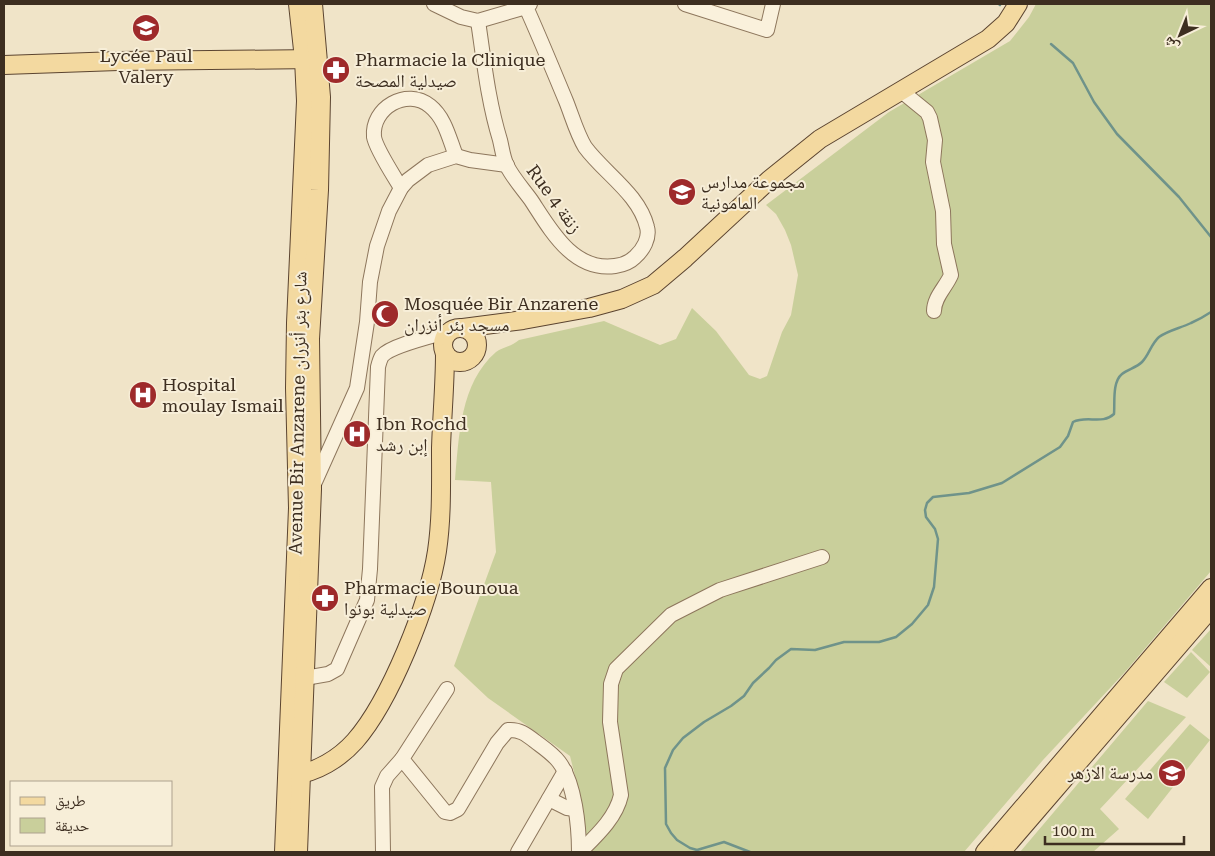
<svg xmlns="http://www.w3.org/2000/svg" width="1215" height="856" viewBox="0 0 1215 856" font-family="'Roboto Serif','Noto Naskh Arabic',serif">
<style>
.green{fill:#c9cf9b}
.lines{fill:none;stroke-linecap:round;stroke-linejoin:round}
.stream{stroke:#6f938a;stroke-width:2.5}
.minor-casing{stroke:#8d765c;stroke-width:16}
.major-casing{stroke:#5b4430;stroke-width:20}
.minor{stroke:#faf1dc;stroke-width:14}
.major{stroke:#f3d9a0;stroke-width:18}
.labels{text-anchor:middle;stroke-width:4;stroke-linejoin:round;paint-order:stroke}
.poi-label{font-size:18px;fill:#3d2e20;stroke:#f7eed8;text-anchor:start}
.street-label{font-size:18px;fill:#3d2e20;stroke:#f7eed8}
</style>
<rect width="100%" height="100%" fill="#f0e4c8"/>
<g class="green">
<path d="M1036,4h175v567l-86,101 -82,88 -79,92h-379l-2,-44 -13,-52 -82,-58 -34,-32 42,-114 -5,-70 -36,-2c4,-43 5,-97 41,-128 6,-5 15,-5 23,-12l85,-19 56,24 16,-6 16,-31 24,23 33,44 11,4 7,-3 15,-44 9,-17 7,-40 -7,-30 -6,-15 -9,-16 -10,-9 123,-93 121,-71 19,-24z"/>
<path d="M1211,629v38l-19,-17z"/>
<path d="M1191,652l19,20 -23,26 -23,-16z"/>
<path d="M1148,701l38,16 -86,92 19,20 -26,23h-73z"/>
<path d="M1190,724l20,16 -62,79 -23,-20z"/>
</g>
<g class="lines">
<g class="stream">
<path d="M999,4l1,1"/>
<path d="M1051,44l22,19 21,39 23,32 62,63 32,40"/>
<path d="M750,852l-26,-10 -27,8 -7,-2 -13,-8 -6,-7 -5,-9 -1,-56 8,-18 10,-12 21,-16 27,-16 13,-10 9,-13 16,-15 7,-8 15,-11 24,1 29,-8h35l17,-5 16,-13 16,-19 6,-18 4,-48 -3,-10 -9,-12 -1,-7 2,-7 6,-6 36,-4 33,-10 58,-36 8,-11 5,-14c14,-7 29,3 41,-8 1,-11 -2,-32 8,-40 6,-5 14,-6 20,-12 7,-7 9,-18 17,-25 10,-7 22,-9 32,-14 7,-3 14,-7 20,-11"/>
</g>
<defs>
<g id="minor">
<path d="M434,4l27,13 17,4 48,-14 4,-3"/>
<path d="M685,4l82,26 6,-26"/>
<path d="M478,21c6,40 10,80 22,119 2,8 3,18 7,26 6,12 16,23 24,34 19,29 42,72 84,66 7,-1 15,-4 20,-9 8,-7 15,-19 12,-30 -8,-33 -43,-54 -62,-80 -8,-13 -13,-31 -19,-46 -13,-31 -26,-63 -40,-94"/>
<path d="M900,90l27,22 3,6 5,22 -2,22 10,49 1,33 7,31c-5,12 -17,22 -17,36"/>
<path d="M401,188c-7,-12 -25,-39 -27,-51 -3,-29 33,-50 56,-31 15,12 19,32 26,50"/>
<path d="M314,484l43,-96 10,-66 3,-40 7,-36 12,-35 12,-23 7,-8 20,-15 28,-9 14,4 37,5"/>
<path d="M305,678l23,-4 9,-5 30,-69 3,-31 8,-202c1,-4 2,-8 4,-11 9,-11 55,-21 71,-26"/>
<path d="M447,689l-45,70 43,53 5,1 8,-4 39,-66 11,-13c12,-1 19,5 28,12 8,6 17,12 23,20 16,21 20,65 20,90"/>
<path d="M549,799l18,9 8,1"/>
<path d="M383,852l-1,-65 5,-11 15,-17"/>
<path d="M518,852l47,-81"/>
<path d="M580,852c16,-16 36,-34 41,-57l-11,-73 1,-38 5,-15 55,-54 49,-25 102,-33"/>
</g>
<g id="major">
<path d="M4,65l114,-4 198,-2"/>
<circle cx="460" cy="345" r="17"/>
<path d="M463,328l60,-8 66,-12 33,-9 31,-14 32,-27 84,-78 51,-41 168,-100 18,-16 12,-19"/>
<path d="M293,775c23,-2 47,-17 62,-34 35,-40 74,-137 82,-190 5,-34 4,-69 4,-103 1,-32 4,-63 4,-95"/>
<path d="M284,852l14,-344 -3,-120 1,-65 10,-222 -2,-42 -6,-55"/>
<path d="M298,852l14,-363 -2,-150 9,-149 2,-93 -8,-93"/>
<path d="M985,852l226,-264"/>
<path d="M1001,852l210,-244"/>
</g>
</defs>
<use href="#minor" class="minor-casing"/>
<use href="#major" class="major-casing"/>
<use href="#minor" class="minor"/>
<use href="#major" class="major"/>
</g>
<defs>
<symbol id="school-disc" viewBox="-11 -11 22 22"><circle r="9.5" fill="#9e2a2b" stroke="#f7eed8"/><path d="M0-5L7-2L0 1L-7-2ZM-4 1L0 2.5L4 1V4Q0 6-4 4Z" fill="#fff"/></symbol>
<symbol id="pharmacy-disc" viewBox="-11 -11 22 22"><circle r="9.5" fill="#9e2a2b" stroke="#f7eed8"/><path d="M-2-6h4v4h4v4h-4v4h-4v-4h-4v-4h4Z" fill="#fff"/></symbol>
<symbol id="mosque-disc" viewBox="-11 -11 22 22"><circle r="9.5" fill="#9e2a2b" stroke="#f7eed8"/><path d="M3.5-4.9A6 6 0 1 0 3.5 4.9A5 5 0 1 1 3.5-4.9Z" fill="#fff"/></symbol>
<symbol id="hospital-disc" viewBox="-11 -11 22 22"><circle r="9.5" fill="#9e2a2b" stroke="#f7eed8"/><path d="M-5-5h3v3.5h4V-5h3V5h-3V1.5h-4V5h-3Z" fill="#fff"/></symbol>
</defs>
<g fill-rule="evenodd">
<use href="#school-disc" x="130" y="12" width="32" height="32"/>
<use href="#pharmacy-disc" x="320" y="54" width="32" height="32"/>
<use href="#school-disc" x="666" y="176" width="32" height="32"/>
<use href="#mosque-disc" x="369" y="298" width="32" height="32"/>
<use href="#hospital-disc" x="127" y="379" width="32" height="32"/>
<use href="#hospital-disc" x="341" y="418" width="32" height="32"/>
<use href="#pharmacy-disc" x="309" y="582" width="32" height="32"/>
<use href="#school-disc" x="1156" y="757" width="32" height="32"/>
</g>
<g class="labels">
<g class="poi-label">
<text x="146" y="62" text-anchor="middle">Lycée Paul<tspan x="146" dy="21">Valery</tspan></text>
<text x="355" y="66">Pharmacie la Clinique<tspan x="355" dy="21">صيدلية المصحة</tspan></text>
<text x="701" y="188">مجموعة مدارس<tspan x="701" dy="21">المامونية</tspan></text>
<text x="404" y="310">Mosquée Bir Anzarene<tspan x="404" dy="21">مسجد بئر أنزران</tspan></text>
<text x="162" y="391">Hospital<tspan x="162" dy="21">moulay Ismail</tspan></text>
<text x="376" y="430">Ibn Rochd<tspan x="376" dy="21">إبن رشد</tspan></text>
<text x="344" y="594">Pharmacie Bounoua<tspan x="344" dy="21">صيدلية بونوا</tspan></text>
<text x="1153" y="779" text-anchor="end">مدرسة الازهر</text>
</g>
<g class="street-label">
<text transform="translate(554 199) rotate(54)" y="6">Rue 4 زنقة</text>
<text transform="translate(298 413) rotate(-89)" y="6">Avenue Bir Anzarene شارع بئر أنزران</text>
</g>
</g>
<rect width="1215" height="856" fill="none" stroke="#3d2e20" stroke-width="10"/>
<rect x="10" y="781" width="162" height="65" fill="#f7eed8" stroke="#ada18e"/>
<rect x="20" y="797" width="25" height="8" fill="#f3d9a0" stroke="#ada18e"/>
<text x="55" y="806" font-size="15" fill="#3d2e20">طريق</text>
<rect x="20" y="818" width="25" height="15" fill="#c9cf9b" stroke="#ada18e"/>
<text x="55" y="831" font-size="15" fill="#3d2e20">حديقة</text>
<g transform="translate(1180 35) rotate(223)" stroke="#f7eed8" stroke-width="4" paint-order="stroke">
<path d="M0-4L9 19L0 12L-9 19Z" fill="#3d2e20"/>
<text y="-8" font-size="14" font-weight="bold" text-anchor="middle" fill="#3d2e20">ش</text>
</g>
<path d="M1045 836v8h139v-8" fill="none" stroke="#3d2e20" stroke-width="2.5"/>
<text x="1052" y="836" font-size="15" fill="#3d2e20" stroke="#f7eed8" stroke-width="4" paint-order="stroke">100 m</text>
</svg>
